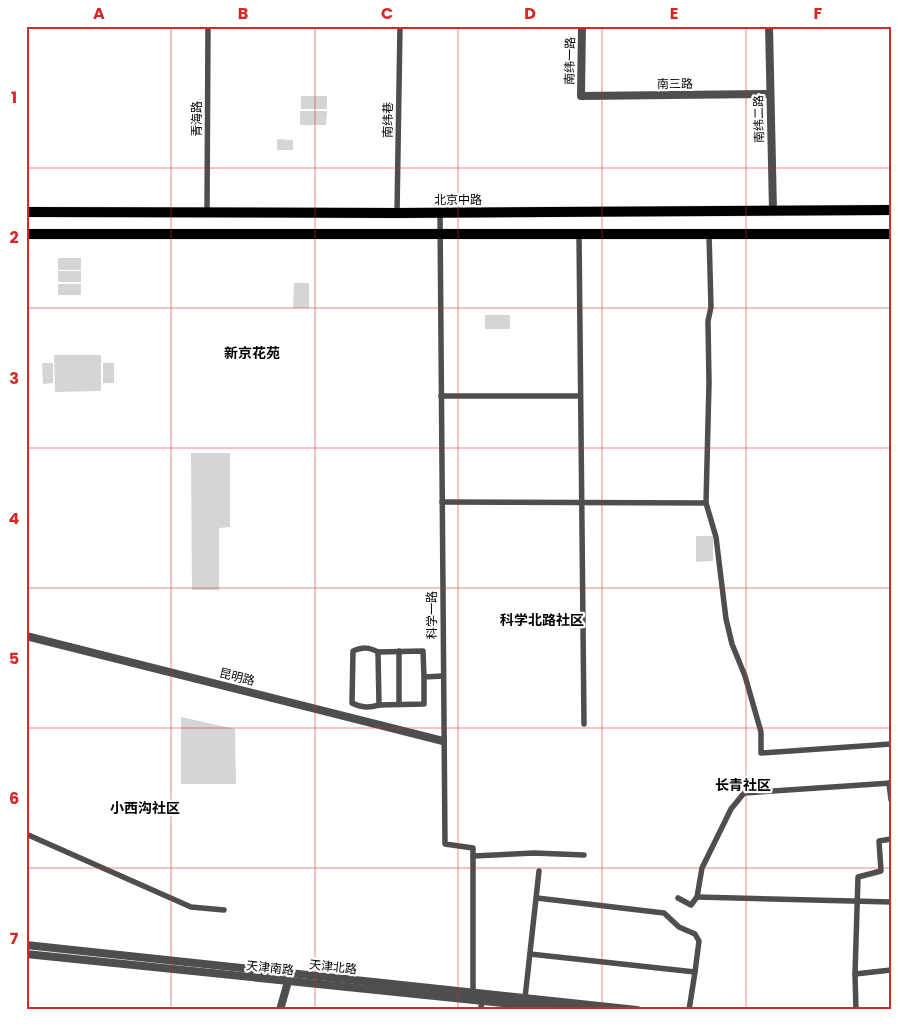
<svg xmlns="http://www.w3.org/2000/svg" width="917" height="1036" viewBox="0 0 917 1036" font-family="Poppins,'Noto Sans SC',sans-serif">
<style>
.green{fill:#d5d5d5}
.lines{fill:none;stroke-linecap:round;stroke-linejoin:round}
.primary-casing{stroke:#dbdbdb;stroke-width:11}
.minor{stroke:#4e4e4e;stroke-width:5.5}
.tertiary{stroke:#4e4e4e;stroke-width:8}
.primary{stroke:#000;stroke-width:10}
.grid{fill:none;stroke:#d62828;stroke-width:1;stroke-opacity:0.55}
.labels{text-anchor:middle;stroke-width:4.5;stroke-linejoin:round;paint-order:stroke}
.street-label{font-size:12px;fill:#000;stroke:#fff}
.neighbourhood-label{font-size:14px;font-weight:bold;fill:#000;stroke:#fff}
.neatline{fill:none;stroke:#d62828;stroke-width:2}
.grid-label{font-size:16px;text-anchor:middle;font-weight:bold;fill:#d62828}
</style>
<rect width="100%" height="100%" fill="#fff"/>
<g class="green">
<rect x="301" y="96" width="26" height="13"/>
<path d="M300,111h27l-1,14h-26z"/>
<path d="M277,139l16,1v10h-16z"/>
<rect x="58" y="258" width="23" height="12"/>
<rect x="58" y="271" width="23" height="11"/>
<path d="M294,283h15v25h-16z"/>
<rect x="58" y="284" width="23" height="11"/>
<rect x="485" y="315" width="25" height="14"/>
<path d="M54,355h47v36l-46,1z"/>
<path d="M42,363h11v20l-10,1z"/>
<rect x="103" y="363" width="11" height="20"/>
<path d="M191,453h39v74l-11,1v62h-27z"/>
<path d="M696,536h17v25l-17,1z"/>
<path d="M181,717l54,12 1,55h-55z"/>
</g>
<g class="lines">
<defs>
<g id="primary">
<path d="M26,212l371,1 494,-3"/>
<path d="M26,234h865"/>
</g>
</defs>
<use href="#primary" class="primary-casing"/>
<g class="minor">
<path d="M207,212l1,-186"/>
<path d="M397,213l3,-187"/>
<path d="M440,213l5,631 28,4v144"/>
<path d="M579,234l5,490"/>
<path d="M709,234l2,73 -3,14 1,62 -3,120 10,34 10,82 6,25 13,32 16,56v21l130,-9"/>
<path d="M441,396h139"/>
<path d="M442,502l264,1"/>
<path d="M399,651v53"/>
<path d="M378,652c-9,-5 -15,-5 -25,-1l-1,52c10,5 17,5 27,2"/>
<path d="M424,677l-1,-26 -45,1 1,53 45,-1v-27l19,-1"/>
<path d="M889,783l2,17"/>
<path d="M26,834l165,73 33,3"/>
<path d="M473,856l61,-3 50,2"/>
<path d="M697,897l194,5"/>
<path d="M537,898l127,15 15,14 16,7 4,7 -4,31"/>
<path d="M678,898l13,7 6,-8 5,-29 29,-59 13,-16 147,-10"/>
<path d="M530,954l165,18 -6,38"/>
<path d="M855,974l36,-4"/>
<path d="M525,998l14,-127"/>
<path d="M480,1010l3,-10"/>
<path d="M856,1010l-1,-36 3,-97 23,-6 -2,-30 12,-2"/>
</g>
<g class="tertiary">
<path d="M582,26l-1,70 189,-2"/>
<path d="M769,26l4,185"/>
<path d="M26,636l417,105"/>
<path d="M26,945l611,65"/>
<path d="M26,954l546,56"/>
<path d="M280,1010l9,-32"/>
</g>
<use href="#primary" class="primary"/>
</g>
<path class="grid" d="M171,26v984M315,26v984M458,26v984M602,26v984M746,26v984M26,168h865M26,308h865M26,448h865M26,588h865M26,728h865M26,868h865"/>
<g class="labels">
<g class="street-label">
<text transform="translate(570 61) rotate(-89)" y="4">南纬一路</text>
<text transform="translate(675 84) rotate(-1)" y="4">南三路</text>
<text transform="translate(197 119) rotate(-90)" y="4">青海路</text>
<text transform="translate(759 119) rotate(-91)" y="4">南纬二路</text>
<text transform="translate(388 120) rotate(-89)" y="4">南纬巷</text>
<text x="458" y="204">北京中路</text>
<text transform="translate(432 615) rotate(-90)" y="4">科学一路</text>
<text transform="translate(237 677) rotate(14)" y="4">昆明路</text>
<text transform="translate(333 967) rotate(6)" y="4">天津北路</text>
<text transform="translate(270 968) rotate(6)" y="4">天津南路</text>
</g>
<g class="neighbourhood-label">
<text x="252" y="358">新京花苑</text>
<text x="542" y="625">科学北路社区</text>
<text x="743" y="790">长青社区</text>
<text x="145" y="813">小西沟社区</text>
</g>
</g>
<rect width="917" height="1036" fill="none" stroke="#ffffff" stroke-width="55"/>
<rect x="28" y="28" width="862" height="980" class="neatline"/>
<g class="grid-label">
<text x="99" y="19">A</text>
<text x="243" y="19">B</text>
<text x="387" y="19">C</text>
<text x="530" y="19">D</text>
<text x="674" y="19">E</text>
<text x="818" y="19">F</text>
<text x="14" y="103">1</text>
<text x="14" y="243">2</text>
<text x="14" y="384">3</text>
<text x="14" y="524">4</text>
<text x="14" y="664">5</text>
<text x="14" y="804">6</text>
<text x="14" y="944">7</text>
</g>
</svg>
